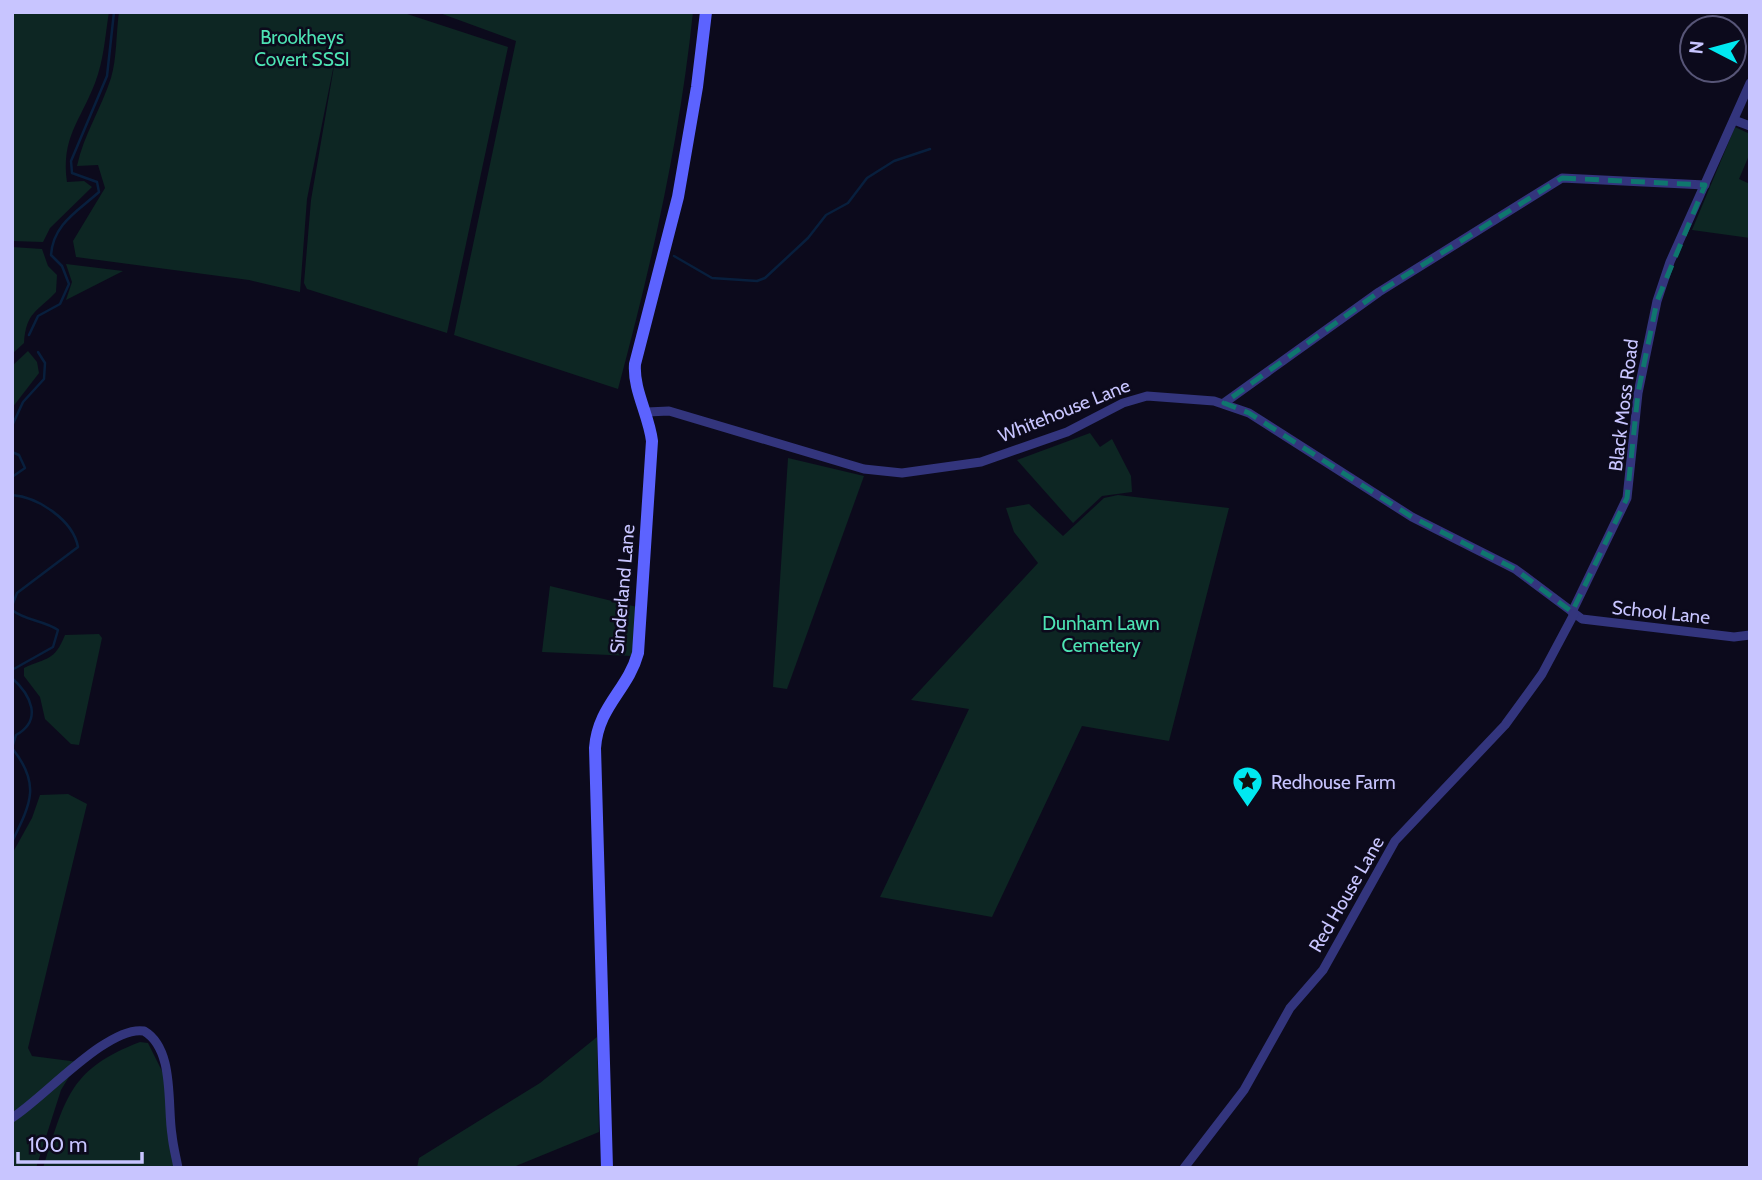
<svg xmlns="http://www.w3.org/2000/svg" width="1762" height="1180" viewBox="0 0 1762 1180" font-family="Cabin,sans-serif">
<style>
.green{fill:#0d2623}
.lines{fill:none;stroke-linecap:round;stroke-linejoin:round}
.stream{stroke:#081f3d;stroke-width:2.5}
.street{stroke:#33357d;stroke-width:9}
.secondary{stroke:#5c63ff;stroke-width:12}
.marked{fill:none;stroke:#0f766e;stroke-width:5;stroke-dasharray:14 9;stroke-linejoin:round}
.labels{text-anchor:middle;stroke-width:5;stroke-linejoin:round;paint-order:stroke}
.park-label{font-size:19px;fill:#4de3b3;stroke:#0c0a1c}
.street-label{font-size:19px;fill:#c8c5ff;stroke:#0c0a1c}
.poi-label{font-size:19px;fill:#c8c5ff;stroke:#0c0a1c;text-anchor:start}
</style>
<rect width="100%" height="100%" fill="#0c0a1c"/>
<g class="green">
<path d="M12,12h97c-4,24 -5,48 -14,71 -15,39 -34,54 -28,99l17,-1 8,6 -42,41 -7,14 -31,-1z"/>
<path d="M119,12h282l107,35 -61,286 -140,-44 -3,-6 7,-83 26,-151 -30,150 -7,93 -51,-12 -173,-23 -3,-16 32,-53 -7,-23 -21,1c7,-32 24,-57 34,-88 6,-20 5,-45 8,-66z"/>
<path d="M437,12h256c-14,132 -41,250 -75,377l-164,-54 62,-294z"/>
<path d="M1735,127l15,7v19l-11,26 11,5v54l-58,-8z"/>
<path d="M12,247l30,2 6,17 9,9 -1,17c-19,20 -30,20 -32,51l-12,11z"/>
<path d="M66,264l57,7 -57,29 6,-18z"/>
<path d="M28,351l9,11 2,11 -27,35v-42z"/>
<path d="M1090,433l10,14 12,-8 19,37 1,16 -30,4 -29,27 -56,-63z"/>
<path d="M788,458l76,18 -77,213 -14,-2z"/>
<path d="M1118,495l111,13 -60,233 -87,-15 -90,191 -112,-20 89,-188 -58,-9 127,-137 -24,-31 -8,-24 23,-4 34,32 41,-38z"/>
<path d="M550,586l87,21 -5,49 -90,-4z"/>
<path d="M99,634l3,4 -23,107 -8,-1 -26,-25 -5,-22 -16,-21v-8c23,-11 30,-6 41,-33z"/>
<path d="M68,794l19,10 -59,244 4,8 46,6 -17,28 -25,78h-24v-314l20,-36 8,-23z"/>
<path d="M597,1037l2,95 -88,36h-94l2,-10 121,-75z"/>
<path d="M140,1042l8,1 15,30 12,95h-132c22,-67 25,-99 97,-126z"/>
</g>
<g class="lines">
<g class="stream">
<path d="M674,256l38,22 45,3 8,-3 43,-40 18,-23 22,-12 19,-25 27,-17 36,-12"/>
<path d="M29,335l9,-19 22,-12 9,-20 -7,-18 -11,-11c2,-31 27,-44 48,-63l-2,-10 -25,-9 -1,-12 36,-85 7,-64"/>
<path d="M12,426l11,-24 21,-23 1,-16 -7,-11"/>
<path d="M12,452l7,3 6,13 -13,9"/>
<path d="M12,495c26,2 61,25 66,52l-61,46 -5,13"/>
<path d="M12,610c14,11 31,10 46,20l-5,17 -41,23"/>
<path d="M12,678c19,17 31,42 4,57l-4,13c29,36 19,55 0,94"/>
</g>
<g class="street">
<path d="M1734,120l16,6"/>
<path d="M1224,403l155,-111 183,-114 143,7"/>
<path d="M647,412l22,-1 195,58 38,4 79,-11 86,-30 56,-29 24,-7 67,5 35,12 163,104 103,52 67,50 152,18 16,-2"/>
<path d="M1572,612l55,-114 11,-105 19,-92 13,-39 80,-179"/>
<path d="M12,1118c32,-20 96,-93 132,-87 31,18 23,74 28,104 1,11 4,22 6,33"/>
<path d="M1184,1168l60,-78 46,-82 33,-38 72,-129 110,-116 37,-51 32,-60"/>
</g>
<path class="secondary" d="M607,1168l-12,-420c3,-42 33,-58 43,-95l14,-212c-3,-26 -19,-51 -17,-77l43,-167 19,-110 9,-75"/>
</g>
<path class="marked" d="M1562,178l143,7 -48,116 -19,92 -11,105 -55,114 -57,-43 -103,-52 -163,-104 -25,-10 155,-111z"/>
<defs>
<symbol id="sight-pin" viewBox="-11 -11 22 30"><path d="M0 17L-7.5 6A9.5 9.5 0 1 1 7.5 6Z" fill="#00e8f0" stroke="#0c0a1c"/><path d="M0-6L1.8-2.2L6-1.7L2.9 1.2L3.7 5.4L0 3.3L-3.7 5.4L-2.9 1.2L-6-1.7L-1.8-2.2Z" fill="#111"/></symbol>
</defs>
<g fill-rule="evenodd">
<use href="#sight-pin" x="1230" y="764" width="35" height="47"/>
</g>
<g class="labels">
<g class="park-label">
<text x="302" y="44">Brookheys<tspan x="302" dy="22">Covert SSSI</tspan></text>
<text x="1101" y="630">Dunham Lawn<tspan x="1101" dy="22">Cemetery</tspan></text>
</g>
<g class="street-label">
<text transform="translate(1623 405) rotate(-83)" y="7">Black Moss Road</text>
<text transform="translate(1064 410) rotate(-22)" y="7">Whitehouse Lane</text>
<text transform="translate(622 589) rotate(-85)" y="7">Sinderland Lane</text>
<text transform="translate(1661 612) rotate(6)" y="7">School Lane</text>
<text transform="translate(1346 894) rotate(-60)" y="7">Red House Lane</text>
</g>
<g class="poi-label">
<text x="1271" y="789">Redhouse Farm</text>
</g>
</g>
<rect width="1762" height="1180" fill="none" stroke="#c8c5ff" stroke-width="28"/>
<g transform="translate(1713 49) rotate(276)"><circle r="33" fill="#0c0a1c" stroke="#575577" stroke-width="2"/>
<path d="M0-5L12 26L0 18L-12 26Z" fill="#00e8f0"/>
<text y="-10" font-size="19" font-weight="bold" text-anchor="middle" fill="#c8c5ff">N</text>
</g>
<path d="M18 1152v10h124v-10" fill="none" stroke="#c8c5ff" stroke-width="3.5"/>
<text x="28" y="1152" font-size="21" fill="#c8c5ff" stroke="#0c0a1c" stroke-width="5" paint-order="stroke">100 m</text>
</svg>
